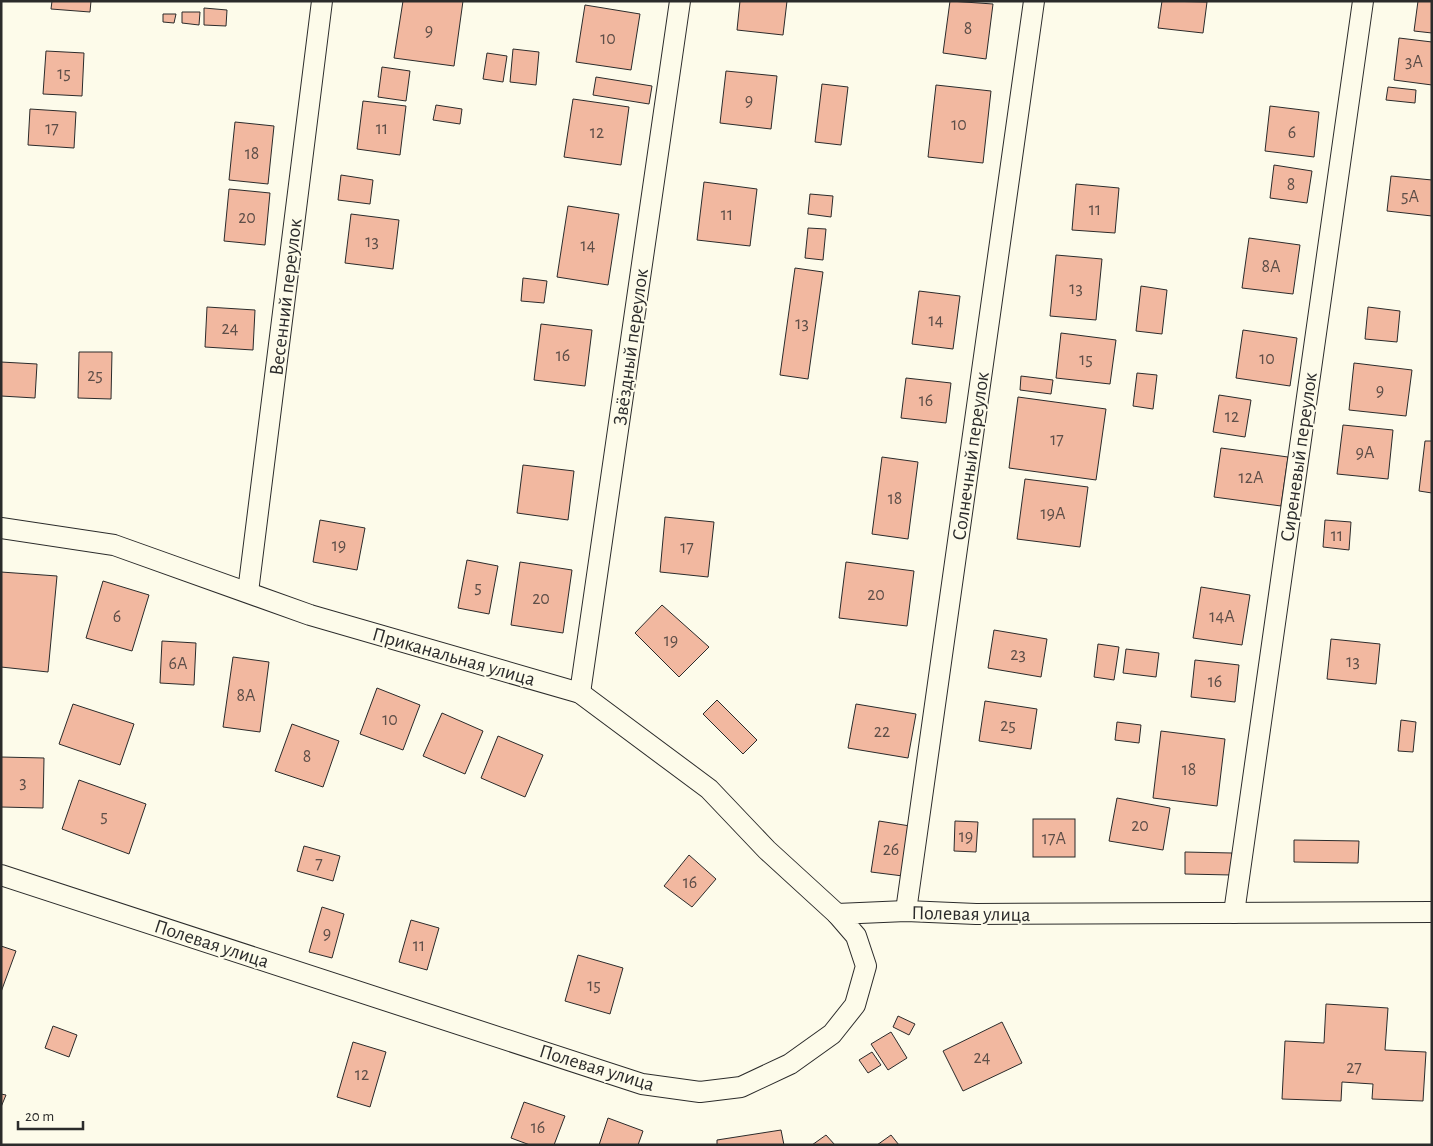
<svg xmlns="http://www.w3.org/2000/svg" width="1433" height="1146" viewBox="0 0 1433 1146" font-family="'Alegreya Sans',sans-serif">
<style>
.building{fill:#f2b8a0;stroke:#2b2b2b}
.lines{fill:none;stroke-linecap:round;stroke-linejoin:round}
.minor-casing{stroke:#2b2b2b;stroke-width:22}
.minor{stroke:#fdfbea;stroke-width:20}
.labels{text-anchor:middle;stroke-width:4;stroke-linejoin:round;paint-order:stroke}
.number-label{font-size:18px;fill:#5d4e48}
.street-label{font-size:20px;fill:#2b2b2b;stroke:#fdfbea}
</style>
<rect width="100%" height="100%" fill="#fdfbea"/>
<g class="building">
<path d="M52,1h39l-1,11 -39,-3z"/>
<path d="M403,1h60l-9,65 -60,-8z"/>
<path d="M740,1h47l-4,34 -46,-5z"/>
<path d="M950,1l43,3 -7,55 -43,-6z"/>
<path d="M1162,1l45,1 -4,31 -45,-5z"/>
<path d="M1418,1h14v32l-18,-2z"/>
<path d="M585,5l55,9 -9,56 -55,-8z"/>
<path d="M204,8l23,2 -1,16 -22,-1z"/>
<path d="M182,12h18l-1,13 -17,-2z"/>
<path d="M163,14h13l-2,9 -11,-1z"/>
<path d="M1399,38l33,4v43l-38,-5z"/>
<path d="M513,49l26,3 -3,33 -26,-3z"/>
<path d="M46,51l38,2 -2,43 -39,-2z"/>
<path d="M487,53l20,3 -4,26 -20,-3z"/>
<path d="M382,67l28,4 -4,30 -28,-4z"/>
<path d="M726,71l51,5 -6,53 -51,-6z"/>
<path d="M596,77l56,9 -3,18 -56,-9z"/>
<path d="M822,84l26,3 -7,58 -26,-3z"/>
<path d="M936,85l55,6 -8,72 -55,-6z"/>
<path d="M1388,87l28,3 -1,13 -29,-3z"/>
<path d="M573,99l56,8 -8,58 -57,-8z"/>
<path d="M363,101l43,5 -6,49 -43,-6z"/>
<path d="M436,105l26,4 -2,15 -27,-4z"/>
<path d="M1270,106l49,6 -5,45 -49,-6z"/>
<path d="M30,109l46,3 -2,36 -46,-3z"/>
<path d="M235,122l39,4 -6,58 -39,-4z"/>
<path d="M1274,165l38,6 -5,32 -37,-5z"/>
<path d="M341,175l32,5 -3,24 -32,-4z"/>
<path d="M1391,176l41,4v36l-45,-5z"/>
<path d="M704,182l53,7 -7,57 -53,-6z"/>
<path d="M1076,184l43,4 -4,45 -43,-3z"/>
<path d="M229,189l41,4 -5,52 -41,-4z"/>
<path d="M810,194l23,2 -2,21 -23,-3z"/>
<path d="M568,206l51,8 -11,71 -51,-8z"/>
<path d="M351,214l48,6 -6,49 -48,-6z"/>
<path d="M808,228l18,1 -3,31 -18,-2z"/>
<path d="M1249,238l51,7 -7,49 -51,-6z"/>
<path d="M1056,255l46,4 -6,61 -46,-4z"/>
<path d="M795,268l28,4 -15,107 -28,-4z"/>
<path d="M523,278l24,3 -3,22 -23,-2z"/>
<path d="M1141,286l26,4 -5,44 -26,-3z"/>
<path d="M919,291l41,5 -7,53 -41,-5z"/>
<path d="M207,307l48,3 -2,40 -48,-3z"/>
<path d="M1368,307l32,4 -3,31 -32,-3z"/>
<path d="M541,324l51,6 -7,56 -51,-6z"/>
<path d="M1243,330l54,8 -7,48 -54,-8z"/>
<path d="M1061,333l55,7 -6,44 -54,-6z"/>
<path d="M79,352h33l-1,47 -33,-1z"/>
<path d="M1,362l36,2 -2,34 -34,-2z"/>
<path d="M1354,363l58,7 -6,46 -57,-6z"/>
<path d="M1137,373l20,2 -4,34 -20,-3z"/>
<path d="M1021,376l32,4 -2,14 -31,-4z"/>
<path d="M906,378l45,5 -5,40 -45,-5z"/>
<path d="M1219,395l32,5 -6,37 -32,-5z"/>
<path d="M1018,397l88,12 -10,71 -87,-12z"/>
<path d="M1343,425l50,5 -5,49 -51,-5z"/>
<path d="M1425,441h7v52l-13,-2z"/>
<path d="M1221,448l67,9 -7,49 -67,-9z"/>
<path d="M882,457l36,5 -10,77 -36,-5z"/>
<path d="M523,465l51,6 -6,49 -51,-7z"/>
<path d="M1025,479l63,8 -8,60 -63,-8z"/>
<path d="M665,517l49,5 -6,55 -48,-5z"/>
<path d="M320,520l45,8 -8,42 -44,-8z"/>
<path d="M1325,520l26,2 -2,28 -26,-3z"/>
<path d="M467,560l31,6 -9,48 -31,-6z"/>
<path d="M520,562l52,8 -9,63 -52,-8z"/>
<path d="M846,562l68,9 -7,55 -68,-8z"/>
<path d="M1,572l56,4 -9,96 -47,-5z"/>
<path d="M103,581l46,14 -17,56 -46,-13z"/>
<path d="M1201,587l49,8 -8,50 -49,-7z"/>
<path d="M662,605l47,42 -30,30 -44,-44z"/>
<path d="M994,630l53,9 -6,38 -53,-9z"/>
<path d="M1331,639l49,5 -4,40 -49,-5z"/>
<path d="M162,641l34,2 -2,42 -34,-2z"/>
<path d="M1098,644l21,3 -5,33 -20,-3z"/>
<path d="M1126,649l33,4 -3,24 -33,-4z"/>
<path d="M233,657l36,5 -9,70 -37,-5z"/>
<path d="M1195,660l44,5 -4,37 -44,-5z"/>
<path d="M377,688l43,17 -17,45 -43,-16z"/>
<path d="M717,700l40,40 -14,14 -40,-40z"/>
<path d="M985,701l52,8 -6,40 -52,-8z"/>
<path d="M73,704l61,20 -14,41 -61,-21z"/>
<path d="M856,704l60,10 -8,44 -60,-10z"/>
<path d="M442,713l41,18 -18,43 -42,-18z"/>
<path d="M1401,720l15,2 -3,30 -15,-1z"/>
<path d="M1117,722l24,3 -2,18 -24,-3z"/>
<path d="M292,724l47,17 -16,46 -48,-16z"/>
<path d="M1161,731l64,8 -8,67 -64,-8z"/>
<path d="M498,736l45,19 -18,42 -44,-19z"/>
<path d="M1,757l43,1 -1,50 -42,-1z"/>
<path d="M79,780l67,24 -17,50 -67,-25z"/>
<path d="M1117,798l53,10 -7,42 -54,-9z"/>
<rect x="1033" y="819" width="42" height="38"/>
<path d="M879,821l31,5 -7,50 -32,-4z"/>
<path d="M955,821l23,1 -2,30 -22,-1z"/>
<path d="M1294,840l65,1 -1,22 -64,-1z"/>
<path d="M304,846l36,10 -7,25 -36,-10z"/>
<path d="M1185,852l47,1 -1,22 -46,-1z"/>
<path d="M689,855l27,24 -24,28 -28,-21z"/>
<path d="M322,907l22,7 -12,44 -23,-6z"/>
<path d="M411,920l28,8 -12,42 -28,-8z"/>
<path d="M1,946l15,5 -15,41z"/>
<path d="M578,955l45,13 -13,46 -45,-13z"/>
<path d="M1326,1004l62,4 -3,42 41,2 -3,49 -51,-2 1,-15 -31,-2 -1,19 -59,-2 3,-58 39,2z"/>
<path d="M898,1016l17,8 -6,11 -16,-8z"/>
<path d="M1002,1022l20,41 -59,28 -20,-40z"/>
<path d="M53,1026l24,9 -8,22 -24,-9z"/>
<path d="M891,1032l16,26 -19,12 -17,-26z"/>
<path d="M353,1042l33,10 -16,55 -33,-10z"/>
<path d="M872,1052l9,13 -13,8 -9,-13z"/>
<path d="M1,1094l5,1 -5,12z"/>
<path d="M524,1102l41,14 -11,29h-24l-19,-7z"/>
<path d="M608,1118l35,13 -5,14h-39z"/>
<path d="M781,1130l3,15h-67v-5z"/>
<path d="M826,1135l9,10h-23z"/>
<path d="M891,1135l8,10h-22z"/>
</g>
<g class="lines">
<defs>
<g id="minor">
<path d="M1,528l113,17 196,70 270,78 129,96 58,61 70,64"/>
<path d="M248,592l74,-591"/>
<path d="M580,693l100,-692"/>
<path d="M1,875l641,209 58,8 41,-5 49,-23 42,-30 23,-29 11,-39 -10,-30 -19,-22 69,-3 70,3 456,-2"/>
<path d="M906,911l128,-910"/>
<path d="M1234,913l129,-912"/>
</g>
</defs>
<use href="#minor" class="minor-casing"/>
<use href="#minor" class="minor"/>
</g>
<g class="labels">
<g class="number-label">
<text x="968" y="34">8</text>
<text x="429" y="36">9</text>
<text x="608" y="44">10</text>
<text x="1414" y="67">3А</text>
<text x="64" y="79">15</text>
<text x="749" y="106">9</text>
<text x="959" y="130">10</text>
<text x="52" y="134">17</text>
<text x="382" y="134">11</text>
<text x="597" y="138">12</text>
<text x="1292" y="138">6</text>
<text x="252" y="159">18</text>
<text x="1291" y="190">8</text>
<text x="1410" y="202">5А</text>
<text x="1095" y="215">11</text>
<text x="727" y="220">11</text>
<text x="247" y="223">20</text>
<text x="372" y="247">13</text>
<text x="588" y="251">14</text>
<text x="1271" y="272">8А</text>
<text x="1076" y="294">13</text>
<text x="936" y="326">14</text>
<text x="802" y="329">13</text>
<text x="230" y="334">24</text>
<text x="563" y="361">16</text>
<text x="1267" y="364">10</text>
<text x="1086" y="365">15</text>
<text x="95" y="381">25</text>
<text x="1380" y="396">9</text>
<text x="926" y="406">16</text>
<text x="1232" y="422">12</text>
<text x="1057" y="445">17</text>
<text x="1365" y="458">9А</text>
<text x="1251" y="483">12А</text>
<text x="895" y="504">18</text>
<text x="1053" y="519">19А</text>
<text x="1337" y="541">11</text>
<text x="339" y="551">19</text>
<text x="687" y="553">17</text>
<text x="478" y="593">5</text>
<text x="876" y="600">20</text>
<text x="541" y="604">20</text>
<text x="117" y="622">6</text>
<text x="1222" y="622">14А</text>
<text x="671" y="646">19</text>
<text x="1018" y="660">23</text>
<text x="1353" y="667">13</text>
<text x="178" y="669">6А</text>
<text x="1215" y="687">16</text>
<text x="246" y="701">8А</text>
<text x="390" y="725">10</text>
<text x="1008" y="731">25</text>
<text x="882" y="737">22</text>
<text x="307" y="762">8</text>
<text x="1189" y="775">18</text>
<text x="23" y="788">3</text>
<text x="104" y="822">5</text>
<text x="1140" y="831">20</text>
<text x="966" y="842">19</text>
<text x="1054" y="844">17А</text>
<text x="891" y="855">26</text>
<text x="319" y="869">7</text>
<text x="690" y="888">16</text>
<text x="327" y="939">9</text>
<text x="419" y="951">11</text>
<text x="594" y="991">15</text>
<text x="982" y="1063">24</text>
<text x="1354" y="1073">27</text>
<text x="362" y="1080">12</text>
<text x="538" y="1133">16</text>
</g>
<g class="street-label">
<text transform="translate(285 297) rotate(-83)" y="7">Весенний переулок</text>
<text transform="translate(630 347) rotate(-82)" y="7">Звёздный переулок</text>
<text transform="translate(970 456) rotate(-82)" y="7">Солнечный переулок</text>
<text transform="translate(1298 457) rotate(-82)" y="7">Сиреневый переулок</text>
<text transform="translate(454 656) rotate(16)" y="7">Приканальная улица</text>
<text transform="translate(971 913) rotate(1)" y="7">Полевая улица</text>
<text transform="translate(212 943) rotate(18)" y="7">Полевая улица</text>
<text transform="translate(597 1067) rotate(17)" y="7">Полевая улица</text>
</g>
</g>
<rect width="1433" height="1146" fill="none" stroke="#2b2b2b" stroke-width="5"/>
<path d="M18 1121v8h65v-8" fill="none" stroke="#2b2b2b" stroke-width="2.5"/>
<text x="25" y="1121" font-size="15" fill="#2b2b2b" stroke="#fdfbea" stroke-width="4" paint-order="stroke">20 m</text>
</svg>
